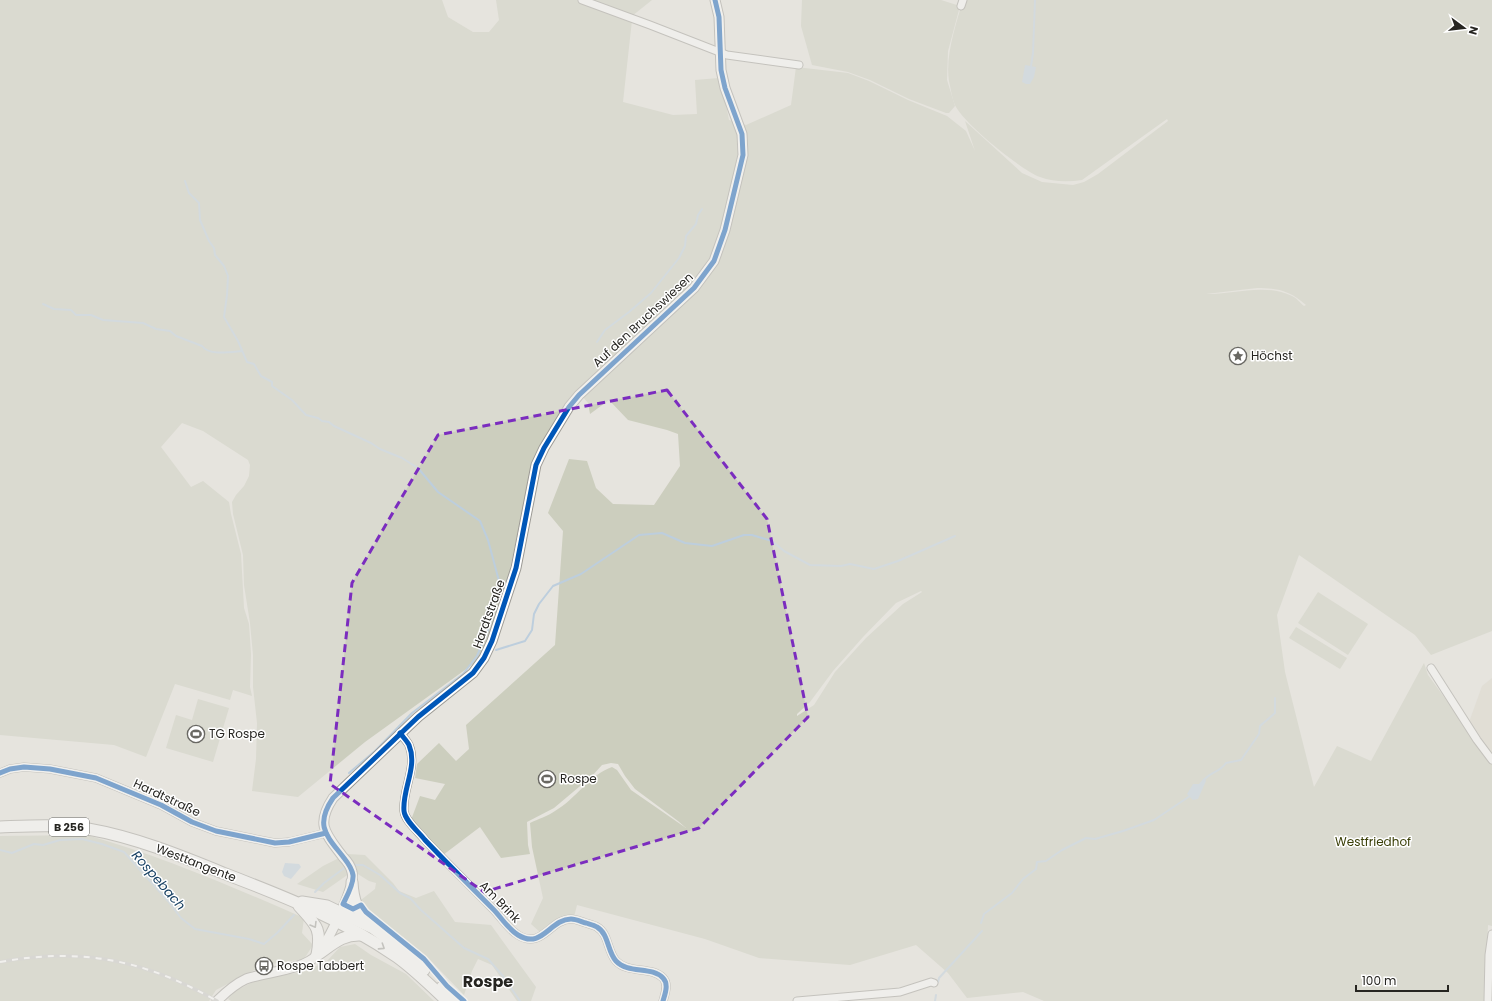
<svg xmlns="http://www.w3.org/2000/svg" width="1492" height="1001" viewBox="0 0 1492 1001" font-family="Poppins,sans-serif">
<style>
.built{fill:#dcd7cb}
.green{fill:#cccebe;fill-rule:evenodd}
.water{fill:#bdcedd}
.lines{fill:none;stroke-linecap:round;stroke-linejoin:round}
.stream{stroke:#bdcedd;stroke-width:2}
.minor-casing{stroke:#9c9a95;stroke-width:9}
.tertiary-casing{stroke:#9c9a95;stroke-width:11}
.primary-casing{stroke:#9c9a95;stroke-width:13}
.minor{stroke:#fbfbfa;stroke-width:7}
.tertiary{stroke:#fbfbfa;stroke-width:9}
.primary{stroke:#fbfbfa;stroke-width:11}
.rail-casing{stroke:#c8c8c6;stroke-width:3.5}
.rail{stroke:#fff;stroke-width:2;stroke-dasharray:6;stroke-linecap:butt}
.cycleway-casing{stroke:#fff;stroke-width:8}
.cycleway{stroke:#0057b8;stroke-width:5}
.oneway{stroke:#9b9b98}
.marked{fill:none;stroke:#7b2cbf;stroke-width:3;stroke-dasharray:8 5;stroke-linejoin:round}
.labels{text-anchor:middle;stroke-width:3;stroke-linejoin:round;paint-order:stroke}
.shield{fill:#fff;stroke:#676664;stroke-width:1}
.shield-label{font-size:11px;font-weight:bold;fill:#262521}
.street-label{font-size:12px;fill:#262521;stroke:#fff}
.poi-label{font-size:12px;fill:#262521;stroke:#fff;text-anchor:start}
.park-label{font-size:12px;fill:#3a3f07;stroke:#fff}
.water-label{font-size:13px;font-style:italic;fill:#184163;stroke:#fff}
.district-label{font-size:16px;font-weight:bold;fill:#262521;stroke:#fff}
</style>
<rect width="100%" height="100%" fill="#e6e4de"/>
<path class="built" d="M1492,678v78l-23,-34 13,-36z"/>
<g class="green">
<path d="M0,0h442l6,17 25,15h16l10,-12 -3,-20h84l52,20 -9,82 50,13 24,-1 -2,-34 24,-2 6,21 4,21 17,5 45,-20 5,-38 52,6 21,8 39,19 39,16 19,15 9,20 -10,-30 57,52 20,9 31,3 11,-3 14,-8 70,-53 -1,-2 -85,61c-14,2 -29,2 -42,-3 -19,-7 -74,-52 -84,-70 -4,-7 -5,-18 -7,-26 -4,-25 7,-57 14,-81h529v631l-61,24 -16,-20 -116,-80 -22,60 8,57 29,115 23,-41 34,15 53,-98 4,12 64,88v163l-4,-1 -3,76h-441l-21,-9 -56,6 -19,-25 -32,-28 -66,20 -91,-7 -54,-19 -128,-34 -3,12c-15,-2 -22,7 -33,16l-10,-9 12,-26 -11,-51 -2,-24c8,-4 18,-7 25,-12 21,-12 34,-36 57,-44l5,3 14,20 55,38 -8,-7 -43,-32 -10,-13 -7,-12 -7,-1 -9,2 -10,11 -38,32 -27,14 1,23 2,9 -29,4 -21,-31 -37,28 -32,-35 9,-24 15,4 10,-16 -30,-6 2,-14 22,-21 17,18 13,-12 -3,-24 89,-80 8,-114 -15,-18 21,-54 18,2 9,27 17,16 41,1 26,-39 -2,-32 -11,-4 -39,-10 -19,-20 -19,14 -2,-11 -10,-12 -32,48 -25,78 -12,57 -18,58 -15,30 -111,80 -67,55 -46,-6 4,-32 1,-36 -4,-36v-32l-3,-32 -6,-38 -1,-30 -10,-41 -1,-12 4,-7 8,-9 5,-10 1,-11 -2,-5 -45,-29 -21,-8 -21,24 30,40 12,-6 26,21 2,12 10,40 3,54 5,16 2,30 -1,33 2,9 -19,-6 -3,10 -55,-16 -29,73 -32,-12 -114,-10zM1257,288c22,0 33,3 49,17l-2,1c-4,-3 -7,-8 -12,-10 -27,-13 -57,-2 -86,-2zM921,591l1,1 -19,12 -37,34 -31,34 -21,33 -17,11v-2l13,-12 23,-31 30,-34 33,-34z"/>
<path d="M585,0h67l-20,16z"/>
<path d="M802,0h139l19,6 -12,45 -1,29 8,26 -6,7h-3l-37,-14 -39,-19 -22,-8 -36,-7 -11,-39z"/>
<path d="M1318,592l50,32 -20,31 -50,-32z"/>
<path d="M1296,627l51,31 -7,11 -51,-31z"/>
<path d="M198,699l31,9 -16,54 -47,-14 10,-33 16,5z"/>
<path d="M87,835c74,21 146,52 217,83l-2,15 11,12 -9,14 -40,6 -48,25 -7,11h-209v-165z"/>
<path d="M347,854l18,1 28,28 6,8 17,7 18,-7 21,31 36,3 45,62 -5,14h-14l-25,-36 -14,-6 -6,12 -8,24 -32,-33 -67,-56 -4,-6 14,-11 1,-6 -7,-2 -16,-10 -30,21 -26,-8 26,-18z"/>
<path d="M355,944l16,11 35,19 28,27h-203l-3,-2 7,-8 22,-11 50,-9 21,-11 12,-13z"/>
</g>
<g class="water">
<path d="M1025,65l11,2 -2,10 -4,7h-4l-4,-2z"/>
<path d="M1204,778l2,3 -8,18 -5,1 -6,-6 6,-10h6z"/>
<path d="M285,863l14,1 2,3 -10,12 -7,-3 -2,-4z"/>
</g>
<g class="lines">
<g class="stream">
<path d="M1031,66l2,-13 2,-53"/>
<path d="M185,181l4,12 10,10 1,17 9,21 5,7 1,7 9,11 4,10 -1,19 -3,22 14,24 9,21 7,2 7,12 11,6v4l20,14 14,15 12,3 4,3 7,1 5,4 37,17 9,6 22,9 16,10 20,24 42,29 8,19 11,41 -11,49 -11,26 -14,18 -51,39 -37,38 -26,22"/>
<path d="M43,304l11,5 17,1 5,5h15l12,5 40,3 13,6 14,2 6,5 26,10c7,10 29,6 40,5"/>
<path d="M597,342l8,-12 24,-18 22,-19 28,-35 6,-12 1,-10 10,-12 2,-9 4,-6"/>
<path d="M496,650l29,-9 7,-11 2,-16 5,-10 14,-18 28,-12 58,-39 23,-2 23,10 27,3 32,-11h8l20,6 12,10 26,14 31,1 9,-2 24,5 24,-8 57,-25"/>
<path d="M1203,781c8,-10 16,-8 23,-18l15,-3 18,-26 1,-8 15,-13v-15"/>
<path d="M0,850l12,3 22,-9 9,1 17,-5 22,-1 20,5 22,8 44,49 13,17 14,11 54,10 15,5 13,-11 17,-18"/>
<path d="M352,865h11l17,10 20,18 10,5 11,12 43,38 24,11 15,17 17,25"/>
<path d="M315,892l9,-9 23,-17"/>
<path d="M981,923l3,-9 28,-21 11,-14 13,-10 1,-7 9,-1 16,-11 24,-12 9,1 28,-8 31,-11 36,-24"/>
<path d="M938,982l1,-4 43,-47"/>
<path d="M935,1001l1,-6"/>
</g>
<defs>
<g id="minor">
<path d="M582,0l68,25 77,30 72,10"/>
<path d="M961,6l2,-6"/>
<path d="M1431,668l46,72 15,20"/>
<path d="M400,733c3,4 7,8 9,12 9,22 -7,44 -5,66 1,10 15,21 21,29 22,23 45,46 68,69 8,8 15,20 25,26 24,15 32,-16 53,-16 5,0 11,3 15,4 3,1 8,2 11,4 12,7 10,24 19,34 12,13 36,5 47,17 6,6 2,16 0,23"/>
<path d="M0,773l10,-4 14,-2 26,2 46,9 65,27 31,17 24,9 59,12 14,-1 37,-9"/>
<path d="M1488,1000l1,-45 3,-21"/>
<path d="M797,1001l103,-9 31,-10 3,1"/>
</g>
<path id="tertiary" d="M217,1001c8,-8 18,-17 29,-22 19,-7 58,-9 71,-24 10,-12 39,-68 35,-83 -1,-5 -5,-11 -9,-15 -17,-23 -28,-32 -10,-59l85,-81 55,-44 11,-15 8,-17 24,-73 20,-103 8,-17 25,-41 10,-12 115,-107 20,-27 11,-31 18,-75 -1,-21 -17,-46 -4,-18 -2,-53 -4,-17"/>
<g id="primary">
<path d="M0,827c29,-1 59,-3 88,2 46,8 91,26 135,44 60,23 121,47 174,84 18,13 34,29 50,44"/>
<path d="M352,882c1,19 5,28 18,43"/>
<path d="M302,902l25,4 46,22 26,19 25,23"/>
<path d="M299,906c17,19 23,22 18,49"/>
<path d="M317,955c15,-10 25,-21 44,-20"/>
<path d="M442,987l16,14"/>
</g>
</defs>
<use href="#minor" class="minor-casing"/>
<use href="#tertiary" class="tertiary-casing"/>
<use href="#primary" class="primary-casing"/>
<use href="#minor" class="minor"/>
<use href="#tertiary" class="tertiary"/>
<use href="#primary" class="primary"/>
<defs>
<path id="rail" d="M0,962c82,-15 145,-2 217,39"/>
</defs>
<use href="#rail" class="rail-casing"/>
<use href="#rail" class="rail"/>
<defs>
<g id="cycleway">
<path d="M400,733c3,4 7,8 9,12 9,22 -7,44 -5,66 1,10 15,21 21,29 22,23 45,46 68,69 8,8 15,20 25,26 24,15 32,-16 53,-16 5,0 11,3 15,4 3,1 8,2 11,4 12,7 10,24 19,34 12,13 36,5 47,17 6,6 2,16 0,23"/>
<path d="M0,773l10,-4 14,-2 26,2 46,9 65,27 31,17 24,9 59,12 14,-1 37,-9"/>
<path d="M464,1001l-17,-15 -23,-27 -58,-47 -5,-7 -8,4 -10,-5c4,-8 11,-20 10,-29 -1,-6 -5,-12 -9,-17 -17,-22 -30,-32 -11,-60l85,-81 55,-44 11,-15 8,-17 24,-73 20,-103 8,-17 25,-41 10,-12 115,-107 20,-27 11,-31 18,-75 -1,-21 -17,-46 -4,-18 -2,-53 -4,-17"/>
</g>
</defs>
<use href="#cycleway" class="cycleway-casing"/>
<use href="#cycleway" class="cycleway"/>
</g>
<defs><path id="oneway-chevron" d="M-2-3.5L2.5 0L-2 3.5" fill="none" stroke-width="1.6" stroke-linecap="round" stroke-linejoin="round"/></defs>
<g class="oneway">
<use href="#oneway-chevron" transform="translate(314 925) rotate(59)"/>
<use href="#oneway-chevron" transform="translate(382 947) rotate(33)"/>
</g>
<path d="M0 0H1492V1001H0ZM667,390l100,129 41,198 -109,111 -215,64 -154,-108 22,-201 86,-148z" fill="#e6e4de" fill-opacity=".55" fill-rule="evenodd"/>
<path class="marked" d="M667,390l100,129 41,198 -109,111 -215,64 -154,-108 22,-201 86,-148z"/>
<defs>
<symbol id="sight-ring" viewBox="-11 -11 22 22"><circle r="9.5" fill="#fff" stroke="#696863" stroke-width="1.5"/><path d="M0-6L1.8-2.2L6-1.7L2.9 1.2L3.7 5.4L0 3.3L-3.7 5.4L-2.9 1.2L-6-1.7L-1.8-2.2Z" fill="#696863"/></symbol>
<symbol id="stadium-ring" viewBox="-11 -11 22 22"><circle r="9.5" fill="#fff" stroke="#696863" stroke-width="1.5"/><path d="M0-5a6.5 5 0 1 0 0 10a6.5 5 0 1 0 0-10ZM-3.5-1.8h7v3.6h-7Z" fill="#696863"/></symbol>
<symbol id="bus-ring" viewBox="-11 -11 22 22"><circle r="9.5" fill="#fff" stroke="#696863" stroke-width="1.5"/><path d="M-5-6H5V4H4V6H2V4H-2V6H-4V4H-5ZM-3.5-4V0h7V-4ZM-3.5 1.2v1.5H-2V1.2ZM2 1.2v1.5H3.5V1.2Z" fill="#696863"/></symbol>
</defs>
<g fill-rule="evenodd">
<use href="#sight-ring" x="1228" y="346" width="20" height="20"/>
<use href="#stadium-ring" x="186" y="724" width="20" height="20"/>
<use href="#stadium-ring" x="537" y="769" width="20" height="20"/>
<use href="#bus-ring" x="254" y="956" width="20" height="20"/>
</g>
<g class="labels">
<rect class="shield" x="49" y="818" width="40" height="18" rx="3"/>
<g class="shield-label">
<text x="69" y="831">B 256</text>
</g>
<g class="street-label">
<text transform="translate(643 320) rotate(-43)" y="4">Auf den Bruchswiesen</text>
<text transform="translate(489 614) rotate(-70)" y="4">Hardtstraße</text>
<text transform="translate(167 798) rotate(25)" y="4">Hardtstraße</text>
<text transform="translate(196 863) rotate(21)" y="4">Westtangente</text>
<text transform="translate(500 902) rotate(46)" y="4">Am Brink</text>
</g>
<g class="poi-label">
<text x="1251" y="360">Höchst</text>
<text x="209" y="738">TG Rospe</text>
<text x="560" y="783">Rospe</text>
<text x="277" y="970">Rospe Tabbert</text>
</g>
<g class="park-label">
<text x="1373" y="846">Westfriedhof</text>
</g>
<g class="water-label">
<text transform="translate(159 880) rotate(49)" y="5">Rospebach</text>
</g>
<g class="district-label">
<text x="488" y="987">Rospe</text>
</g>
</g>
<g transform="translate(1464 28) rotate(105)" stroke="#ffffff" stroke-width="3" paint-order="stroke">
<path d="M0-3L7 15L0 10L-7 15Z" fill="#262521"/>
<text y="-6" font-size="11" font-weight="bold" text-anchor="middle" fill="#262521">N</text>
</g>
<path d="M1356 985v6h92v-6" fill="none" stroke="#262521" stroke-width="2"/>
<text x="1362" y="985" font-size="12" fill="#262521" stroke="#ffffff" stroke-width="3" paint-order="stroke">100 m</text>
</svg>
